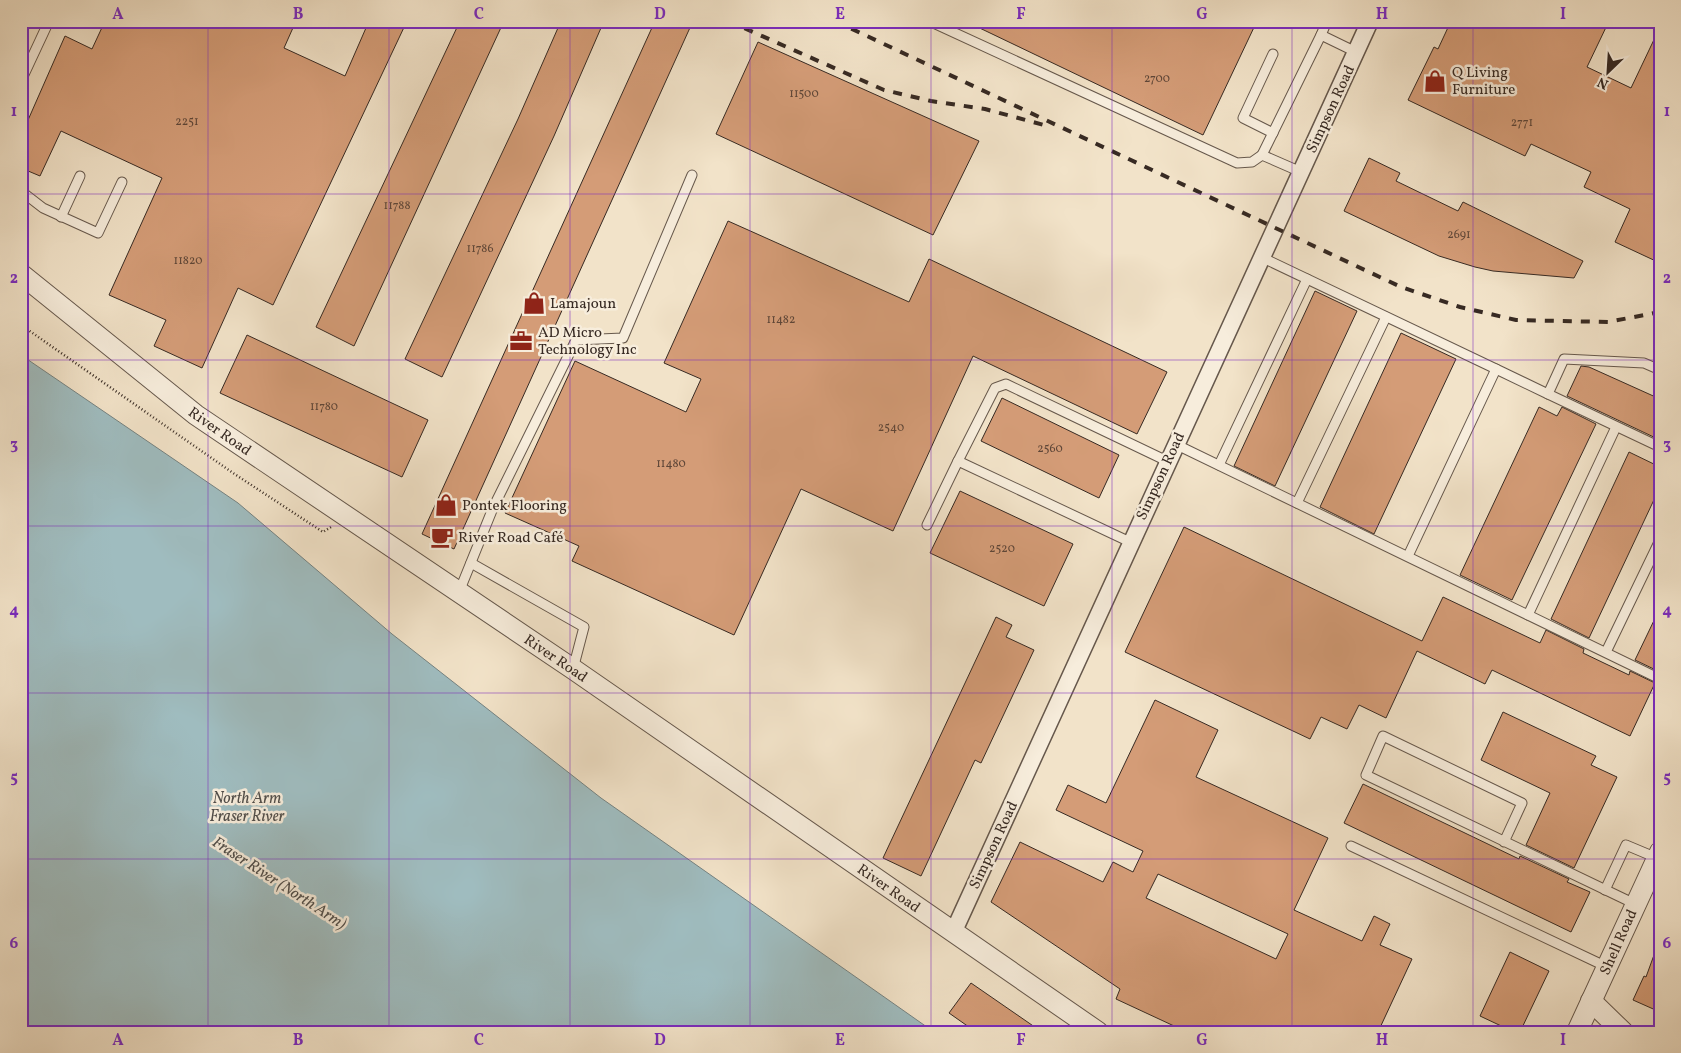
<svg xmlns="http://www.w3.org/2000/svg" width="1681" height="1053" viewBox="0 0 1681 1053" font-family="Vollkorn,serif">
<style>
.water{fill:#9fbcbf;stroke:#758281}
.building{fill:#d49c77;stroke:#372a23;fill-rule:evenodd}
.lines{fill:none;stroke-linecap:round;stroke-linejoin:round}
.service-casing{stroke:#66584c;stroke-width:11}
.minor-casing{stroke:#66584c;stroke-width:19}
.tertiary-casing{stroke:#66584c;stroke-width:22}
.path{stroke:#372a23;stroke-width:2.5;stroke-dasharray:1 2.5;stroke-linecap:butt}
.service{stroke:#f7eddc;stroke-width:9}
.minor{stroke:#f7eddc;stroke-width:16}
.tertiary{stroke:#f7eddc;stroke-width:20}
.rail{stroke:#372a23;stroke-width:4;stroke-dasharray:9 9;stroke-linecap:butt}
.grid{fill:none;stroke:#7b2cbf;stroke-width:1;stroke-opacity:0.55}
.labels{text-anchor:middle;stroke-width:5;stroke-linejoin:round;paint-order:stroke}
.number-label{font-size:12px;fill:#5e4638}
.poi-label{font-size:15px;fill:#372a23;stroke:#f7eddc;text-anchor:start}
.street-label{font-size:15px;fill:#372a23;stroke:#f7eddc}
.water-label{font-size:16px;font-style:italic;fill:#514e4a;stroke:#f7eddc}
.neatline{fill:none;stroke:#7b2cbf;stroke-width:2}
.grid-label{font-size:16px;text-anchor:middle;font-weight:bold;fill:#7b2cbf}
</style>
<rect width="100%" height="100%" fill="#f2e3c9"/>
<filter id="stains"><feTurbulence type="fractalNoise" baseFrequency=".004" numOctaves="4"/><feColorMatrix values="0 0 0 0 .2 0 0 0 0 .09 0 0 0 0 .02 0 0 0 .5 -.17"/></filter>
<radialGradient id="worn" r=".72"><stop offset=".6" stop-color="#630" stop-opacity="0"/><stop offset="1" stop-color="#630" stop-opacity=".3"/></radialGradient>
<path class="water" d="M21,355l217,148 154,131 209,164 333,234h-913z"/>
<g class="building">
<path d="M105,21h191l-12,27 61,28 24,-55h38l-134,284 -35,-17 -36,80 -48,-22 12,-26 -57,-25 53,-117 -101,-47 -21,45 -19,-8v-32l44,-100 27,13z"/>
<path d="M460,21h44l-150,325 -38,-19z"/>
<path d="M561,21h43l-50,115 -112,241 -37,-18 113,-240z"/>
<path d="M655,21h38l-239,528 -32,-15z"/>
<path d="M965,21h292l-54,114z"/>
<path d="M1451,21h158l-22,46 44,21 29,-61v236l-45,-21 15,-33 -46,-22 7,-15 -60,-28 -6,12 -117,-56 26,-53 4,2z"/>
<path d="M758,42l221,99 -46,94 -217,-101z"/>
<path d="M1369,158l31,15 -4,8 62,30 5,-9 120,59 -9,17 -81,-7 -18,-4 -36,-11 -95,-45z"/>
<path d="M728,221l181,81 20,-43 238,113 -30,62 -164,-78 -80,175 -92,-42 -67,146 -162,-74 7,-15 -74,-33 70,-152 111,51 15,-33 -37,-16z"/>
<path d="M1315,291l42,20 -82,175 -41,-20z"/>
<path d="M1401,333l55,26 -82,175 -54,-27z"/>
<path d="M247,335l181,85 -26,57 -182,-84z"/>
<path d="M1581,366l8,1 71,32v41l-93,-44z"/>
<path d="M1002,398l117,57 -20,43 -118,-57z"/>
<path d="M1539,407l18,9 5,-9 34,17 -84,176 -52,-25z"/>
<path d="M1629,452l31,15v20l-71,151 -38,-19z"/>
<path d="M960,491l113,53 -29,62 -114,-53z"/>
<path d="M1184,527l238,114 21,-44 97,46 6,-13 38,19 -1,4 46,22 1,-4 25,12 -25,53 -138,-66 -7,14 -68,-33 -31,67 -27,-13 -12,24 -26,-12 -11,22 -185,-87z"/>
<path d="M1660,608v64l-25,-12z"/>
<path d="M996,617l16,8 -6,12 28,13 -53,113 -6,-3 -54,116 -38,-18z"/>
<path d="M1155,700l63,30 -22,47 132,61 -34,72 68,31 12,-25 16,8 -10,21 32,14 -34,73h-191l-71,-33 4,-10 -129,-87 29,-60 83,40 10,-20 20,10 10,-21 -87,-41 12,-25 38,18zM1158,874l130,60 -12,25 -130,-61z"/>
<path d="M1503,712l93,44 -5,9 26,12 -43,91 -48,-23 24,-52 -69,-33z"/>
<path d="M1363,784l156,75 1,-3 49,23 -2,3 23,10 -19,40 -227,-109z"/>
<path d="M1658,944l2,1v67l-27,-12 11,-24 2,1z"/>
<path d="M1510,952l39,19 -29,61h-6l-34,-16z"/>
<path d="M971,983l71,49h-66l-27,-19z"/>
</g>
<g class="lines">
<defs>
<g id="service">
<path d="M929,21l308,142 15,-1 10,-7 39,17"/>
<path d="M1321,35l6,-14"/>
<path d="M21,81l28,-60"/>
<path d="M1273,133l-30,-15 30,-64"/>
<path d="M1262,155l59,-120 35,17"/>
<path d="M21,191l22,17 55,25 24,-51"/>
<path d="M61,217l19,-41"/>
<path d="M1261,257l235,112 -88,187"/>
<path d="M1496,369l52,25"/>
<path d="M1660,370l-16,-7 -80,-4 -16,35 112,53"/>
<path d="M1175,444l485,235"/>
<path d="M958,461l37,-73 11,-4 161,77"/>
<path d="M1219,465l88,-186"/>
<path d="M1297,503l89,-186"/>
<path d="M927,525l31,-64 172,81"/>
<path d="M471,563l113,64 -11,42"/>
<path d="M459,592l34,-84 83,-168 47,-2 69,-163"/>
<path d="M1528,615l88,-188"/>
<path d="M1606,652l54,-112"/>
<path d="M1504,842l18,-39 -139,-67 -17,39 269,129"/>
<path d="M1351,846l256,121"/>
<path d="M1605,890l21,-45 31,13"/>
</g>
<path id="minor" d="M953,933l417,-912"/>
<g id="tertiary">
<path d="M21,274l175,141 377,254 525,363"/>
<path d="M1591,1001l32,31"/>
<path d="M1577,1032l83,-180"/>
</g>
</defs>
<use href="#service" class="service-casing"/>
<use href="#minor" class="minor-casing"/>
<use href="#tertiary" class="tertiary-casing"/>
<path class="path" d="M21,325l212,148 90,59 8,-5"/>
<use href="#service" class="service"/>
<use href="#minor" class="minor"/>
<use href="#tertiary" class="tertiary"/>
<g class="rail">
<path d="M728,21l156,69 47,11 54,8 59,16"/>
<path d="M835,21l566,266 59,20 56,13 92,2 52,-10"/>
</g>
</g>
<path class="grid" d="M208,21v1011M389,21v1011M570,21v1011M750,21v1011M931,21v1011M1112,21v1011M1292,21v1011M1473,21v1011M21,194h1639M21,360h1639M21,526h1639M21,693h1639M21,859h1639"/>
<defs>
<symbol id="shop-bare" viewBox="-9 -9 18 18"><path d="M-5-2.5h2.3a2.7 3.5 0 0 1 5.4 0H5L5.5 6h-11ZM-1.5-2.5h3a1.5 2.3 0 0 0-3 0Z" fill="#8f2418" stroke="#f7eddc" stroke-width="2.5" paint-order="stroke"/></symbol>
<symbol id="office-bare" viewBox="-9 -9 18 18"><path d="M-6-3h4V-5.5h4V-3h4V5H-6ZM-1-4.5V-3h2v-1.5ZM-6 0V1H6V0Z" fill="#8f2418" stroke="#f7eddc" stroke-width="2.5" paint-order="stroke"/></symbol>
<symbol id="cafe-bare" viewBox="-9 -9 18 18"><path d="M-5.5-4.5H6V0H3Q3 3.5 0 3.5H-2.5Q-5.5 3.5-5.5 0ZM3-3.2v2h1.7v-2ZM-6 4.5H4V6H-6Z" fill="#8f2418" stroke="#f7eddc" stroke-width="2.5" paint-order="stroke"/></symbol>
</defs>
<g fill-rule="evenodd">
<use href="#shop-bare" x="1419" y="65" width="32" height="32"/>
<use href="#shop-bare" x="518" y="287" width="32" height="32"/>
<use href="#office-bare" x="505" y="325" width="32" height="32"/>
<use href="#shop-bare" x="430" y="489" width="32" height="32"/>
<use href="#cafe-bare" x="426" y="521" width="32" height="32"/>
</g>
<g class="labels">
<g class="number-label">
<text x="1157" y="82">2700</text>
<text x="804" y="97">11500</text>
<text x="187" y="125">2251</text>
<text x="1522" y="126">2771</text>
<text x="397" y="209">11788</text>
<text x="1459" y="238">2691</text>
<text x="480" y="252">11786</text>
<text x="188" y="264">11820</text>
<text x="781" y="323">11482</text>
<text x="324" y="410">11780</text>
<text x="891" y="431">2540</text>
<text x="1050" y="452">2560</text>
<text x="671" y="467">11480</text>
<text x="1002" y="552">2520</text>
</g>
<g class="poi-label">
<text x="1452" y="77">Q Living<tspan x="1452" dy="17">Furniture</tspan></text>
<text x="550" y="308">Lamajoun</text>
<text x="538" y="337">AD Micro<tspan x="538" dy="17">Technology Inc</tspan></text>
<text x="462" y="510">Pontek Flooring</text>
<text x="458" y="542">River Road Café</text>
</g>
<g class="street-label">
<text transform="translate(1330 109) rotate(-65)" y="5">Simpson Road</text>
<text transform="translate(220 431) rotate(35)" y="5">River Road</text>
<text transform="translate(1160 476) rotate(-65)" y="5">Simpson Road</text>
<text transform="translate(556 658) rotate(34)" y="5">River Road</text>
<text transform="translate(993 845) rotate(-65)" y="5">Simpson Road</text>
<text transform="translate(889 888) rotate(35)" y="5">River Road</text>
<text transform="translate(1618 942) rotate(-66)" y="5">Shell Road</text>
</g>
<g class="water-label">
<text x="247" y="803">North Arm<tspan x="247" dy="18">Fraser River</tspan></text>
<text transform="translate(280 882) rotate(33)" y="6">Fraser River (North Arm)</text>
</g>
</g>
<rect width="1681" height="1053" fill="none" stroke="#f2e3c9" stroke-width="55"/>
<g transform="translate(1608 72) rotate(205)" stroke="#f7eddc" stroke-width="4" paint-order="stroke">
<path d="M0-4L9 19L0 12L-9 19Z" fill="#372a23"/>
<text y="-8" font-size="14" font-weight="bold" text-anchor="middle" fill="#372a23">N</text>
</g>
<rect x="28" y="28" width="1626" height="998" class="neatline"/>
<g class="grid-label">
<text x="118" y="19">A</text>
<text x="298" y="19">B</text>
<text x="479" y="19">C</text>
<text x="660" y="19">D</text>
<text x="840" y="19">E</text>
<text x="1021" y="19">F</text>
<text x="1202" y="19">G</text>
<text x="1382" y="19">H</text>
<text x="1563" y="19">I</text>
<text x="14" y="116">1</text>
<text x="1667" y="116">1</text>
<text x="14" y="283">2</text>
<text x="1667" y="283">2</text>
<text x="14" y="449">3</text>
<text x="1667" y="449">3</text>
<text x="14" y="615">4</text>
<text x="1667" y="615">4</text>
<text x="14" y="782">5</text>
<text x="1667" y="782">5</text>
<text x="14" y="948">6</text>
<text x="1667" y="948">6</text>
<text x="118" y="1045">A</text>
<text x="298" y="1045">B</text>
<text x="479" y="1045">C</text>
<text x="660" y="1045">D</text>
<text x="840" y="1045">E</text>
<text x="1021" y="1045">F</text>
<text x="1202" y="1045">G</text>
<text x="1382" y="1045">H</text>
<text x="1563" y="1045">I</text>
</g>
<rect width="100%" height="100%" filter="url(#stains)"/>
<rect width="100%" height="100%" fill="url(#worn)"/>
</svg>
